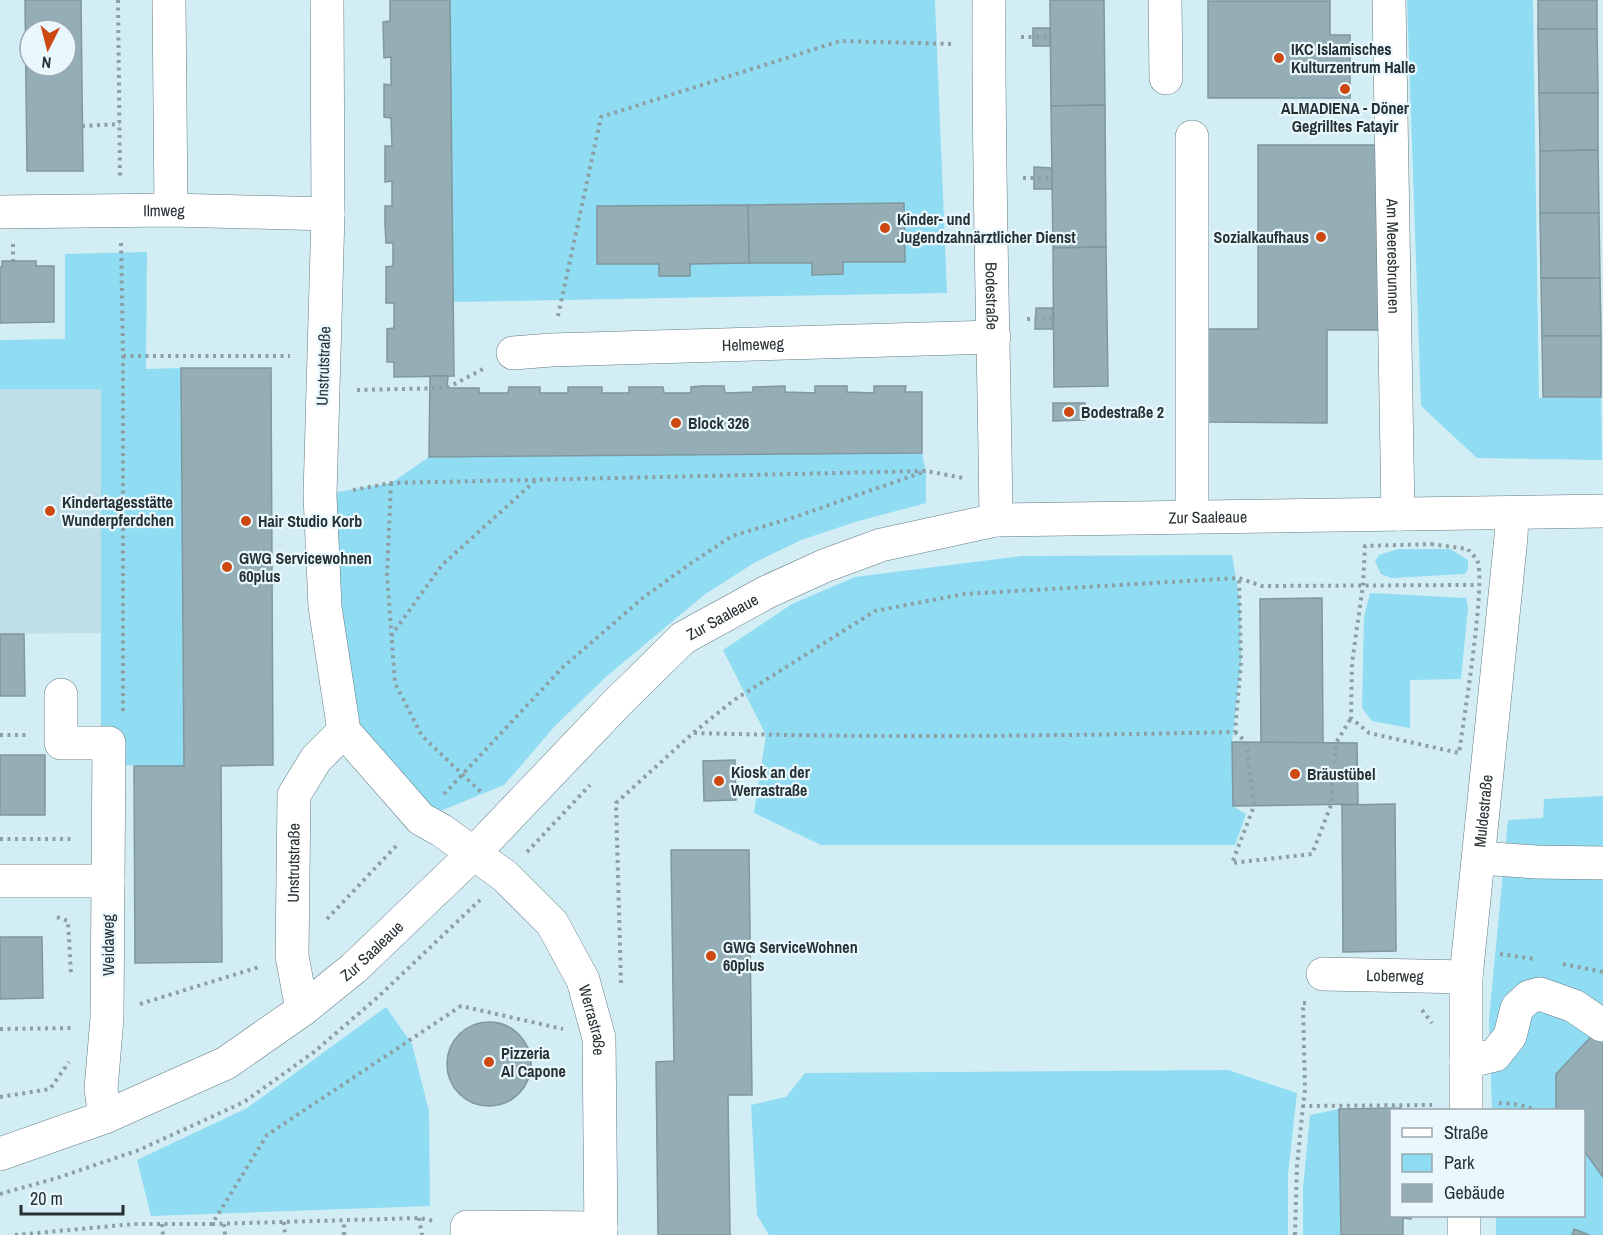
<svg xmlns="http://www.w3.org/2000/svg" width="1603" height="1235" viewBox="0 0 1603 1235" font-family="'Archivo Narrow',sans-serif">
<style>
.built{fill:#bedfea}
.green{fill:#90dcf2}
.building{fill:#95aeb6;stroke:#7f979f;stroke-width:1.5;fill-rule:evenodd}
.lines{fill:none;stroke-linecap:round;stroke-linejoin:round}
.minor-casing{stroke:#647b83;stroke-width:34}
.path{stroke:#8c9fa5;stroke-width:4;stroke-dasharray:3 4.5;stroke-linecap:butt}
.minor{stroke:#fff;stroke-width:33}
.poi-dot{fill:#ce4812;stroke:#e8f8fd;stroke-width:2}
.labels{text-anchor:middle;stroke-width:4.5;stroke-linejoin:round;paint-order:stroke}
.poi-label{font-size:16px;font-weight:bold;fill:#273134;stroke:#e8f8fd;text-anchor:start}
.street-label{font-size:16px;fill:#273134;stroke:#e8f8fd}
</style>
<rect width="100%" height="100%" fill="#d3edf5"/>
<path class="built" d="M0,389h101v244l-101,1z"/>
<g class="green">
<path d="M450,0h485l12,293 -494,9z"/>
<path d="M1407,0h126l6,398 62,-1 1,63 -125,-2 -56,-52z"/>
<path d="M147,252l-1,117 35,-1 3,398 -83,-1v-376h-101v-49l65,-1v-85z"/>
<path d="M922,453l4,19v31l-71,19 -54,18 -47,23 -50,32 -97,81 -51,49 -52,60 -83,34 -77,-88 -24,-236 71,-12 38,-26z"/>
<path d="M1398,549h52l18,11v9l-3,5 -74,4 -10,-4 -6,-13 4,-6z"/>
<path d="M1232,555l8,47 1,60 -9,80 1,64 13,8 -11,31h-414l-67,-32 12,-78 -43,-85 69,-46 63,-27 167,-21z"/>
<path d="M1370,593l96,5 2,10 -7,71 -51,1v48l-38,-7 -10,-13 2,-91z"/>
<path d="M1603,796v439h-107v-19h88v-106h-92l-3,-91 19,-199 35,-2 1,-19z"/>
<path d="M386,1007l26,37 17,67 1,95 -279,10 -14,-56 110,-52z"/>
<path d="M1228,1070l69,23 -9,81v61h-519l-12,-20 -6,-110 35,-8 19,-24z"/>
<path d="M1339,1109l2,126h-38v-47l7,-73z"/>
</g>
<g class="building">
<path d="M25,0h56l2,171h-56zM30,30h36v36h-36z"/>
<path d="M390,0h60l4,376 -60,1v-15h-7v-33l7,-1v-25h-8v-36l7,-1v-23h-7l-1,-18v-19h7v-25l-7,1v-36h7l-1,-28 -7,-1v-33l7,1v-28l-7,1 -1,-36 7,-1z"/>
<path d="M1050,0h54l1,105 -54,1z"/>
<rect x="1538" y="0" width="59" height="29"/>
<path d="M1208,1h122v34h20v63h-142z"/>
<rect x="1033" y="28" width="17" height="18"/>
<path d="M1538,29h59l1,64h-59z"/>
<path d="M1539,93h59v57l-58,1z"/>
<path d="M1105,105l1,142 -53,1 -2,-142z"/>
<path d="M1258,145h125v185h-56v93l-121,-1v-93h52z"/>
<path d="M1598,150l1,63h-59v-62z"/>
<path d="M1034,167l18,1v21h-18z"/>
<path d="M904,203l1,59h-62v12l-31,1v-12h-63l-1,-58z"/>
<path d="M748,205l1,58 -59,1v12h-31v-12h-62v-58z"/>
<path d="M1540,213h59l1,65h-59z"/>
<path d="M1106,247l2,139 -54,1 -1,-139z"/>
<path d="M2,261h34v5h18v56l-54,1v-56h2z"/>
<path d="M1541,278h59l1,58h-59z"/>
<path d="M1036,308h17v21h-18z"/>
<path d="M1542,336h59v61h-58z"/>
<path d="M181,368h90l2,397 -52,1 1,196 -87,1 -1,-197h50z"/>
<path d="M430,376h18l-1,12h32v5h29l1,-6h31v6h28v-6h34v6h27v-6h34l1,6h27v-6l11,-1h22l1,7 28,-1v-5l32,-1v6l30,1v-7h32v6l27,1v-7h32l-1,6h17v61l-493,4z"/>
<path d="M1053,403h32v17l-32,1z"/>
<path d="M1322,598l1,145h-62l-1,-144z"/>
<path d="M0,634h24l1,62h-25z"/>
<path d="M1232,742l125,1 1,61 -125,2z"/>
<rect x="0" y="755" width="45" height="60"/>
<path d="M735,760l1,40 -32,1 -1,-40z"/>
<path d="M1395,804l1,147 -53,1 -1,-147z"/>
<path d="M671,850h78l3,245h-24l2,140h-72l-2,-173 18,-1z"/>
<path d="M0,937h42l1,61 -43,1z"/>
<circle cx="489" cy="1064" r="42"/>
<path d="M1603,1024v153l-19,-26v-41h-28v-36z"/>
<path d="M1401,1108v2h-9v106h19v3l-8,-1v17h-62l-2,-126z"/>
<path d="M1574,1229l15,6h-17z"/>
</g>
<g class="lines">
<defs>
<g id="minor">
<path d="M169,0l2,210"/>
<path id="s1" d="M327,0l1,214 -8,281 5,112 19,124 77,88 20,11 64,46 47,47 31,57 16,58 2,197"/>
<path id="s2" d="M989,0c-1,173 5,347 7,520"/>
<path d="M1165,0l1,78"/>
<path id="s3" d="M1389,0l9,514"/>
<path d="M1192,137v380"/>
<path id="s4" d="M0,212l171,-2 157,4"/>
<path id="s5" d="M513,353l38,-3 443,-13"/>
<path d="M61,695v48h48l-2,275 -6,71 4,28"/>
<path d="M1479,858l57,4 67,1"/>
<path d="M0,881h108"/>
<path id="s6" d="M1323,974l143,3"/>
<path id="s7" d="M302,1010l-10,-54 2,-161 22,-36 28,-28"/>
<path d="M1466,1062l29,-7 15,-19 7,-28 12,-11 11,-3 34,12 28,19"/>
<path id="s8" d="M1466,1110v-133l45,-440 1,-24"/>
<path id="s9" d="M0,1154l105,-37 121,-54 76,-53 52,-42 119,-114 143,-150 67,-66 84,-46 57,-26 57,-21 115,-25 607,-9"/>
<path d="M467,1235v-8l134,1"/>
<path d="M1464,1235v-19"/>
</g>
</defs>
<use href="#minor" class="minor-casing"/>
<g class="path">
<path d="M118,0l2,178"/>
<path d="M1021,37h30"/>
<path d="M82,126l38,-2"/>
<path d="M1023,178h29"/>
<path d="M121,243l2,113v356"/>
<path d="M13,244v17"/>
<path d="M558,316l43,-199 239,-76 115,3"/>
<path d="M1027,319h26"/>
<path d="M123,356h167"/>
<path d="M357,390l90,-2 36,-19"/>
<path d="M391,483l-4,92 8,108 27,53 61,58"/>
<path d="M353,490l38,-7 535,-12 37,7"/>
<path d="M1431,544l37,5c2,4 7,7 9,11 10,18 -14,164 -18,193l-90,-20 -18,-15 1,-55 11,-78 2,-39z"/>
<path d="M391,636l51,-71 94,-85"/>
<path d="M1235,732l11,10 8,64 -22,57 80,-9 19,-49 5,-62 15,-25"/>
<path d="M694,733c180,5 361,3 541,-1l6,-70 -2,-84"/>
<path d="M0,735h28"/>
<path d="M444,794l119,-127 81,-70 46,-33 42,-28 63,-19 131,-46"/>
<path d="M0,839h74"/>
<path d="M527,852l63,-67"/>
<path d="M57,917l11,4 3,53"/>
<path d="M327,919l71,-75"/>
<path d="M1500,954l35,5"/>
<path d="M1563,964l40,8"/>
<path d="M621,983l-5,-180 77,-70 41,-33 141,-89 89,-17 275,-16 23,8 212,-1"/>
<path d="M1306,1003h-3l2,87 -2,16 129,-1"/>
<path d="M140,1004l119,-37"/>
<path d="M1422,1010l10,13"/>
<path d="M0,1029l74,-1"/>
<path d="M0,1097l50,-8 19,-27"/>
<path d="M1499,1103c12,1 25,1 35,7"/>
<path d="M0,1194l57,-16 82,-28 105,-48 70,-50 64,-55 102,-97"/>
<path d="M419,1218l3,17"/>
<path d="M284,1222l1,13"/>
<path d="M162,1224l1,11"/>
<path d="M212,1224l207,-6 16,3"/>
<path d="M224,1224l1,11"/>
<path d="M15,1235l119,-11h78l55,-89 194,-129 102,23"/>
<path d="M344,1235v-15"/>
<path d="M1295,1235l2,-69 6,-60"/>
</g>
<use href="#minor" class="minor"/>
</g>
<g class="poi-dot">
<circle cx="1279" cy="58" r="6"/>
<circle cx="1345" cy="89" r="6"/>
<circle cx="885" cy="228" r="6"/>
<circle cx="1321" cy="237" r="6"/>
<circle cx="1069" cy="412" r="6"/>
<circle cx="676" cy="423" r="6"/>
<circle cx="50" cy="511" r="6"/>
<circle cx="246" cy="521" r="6"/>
<circle cx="227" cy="567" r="6"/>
<circle cx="1295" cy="774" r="6"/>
<circle cx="719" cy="781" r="6"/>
<circle cx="711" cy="956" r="6"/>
<circle cx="489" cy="1062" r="6"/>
</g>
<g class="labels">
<g class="poi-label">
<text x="1291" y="55">IKC Islamisches<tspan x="1291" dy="18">Kulturzentrum Halle</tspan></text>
<text x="1345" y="114" text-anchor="middle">ALMADIENA - Döner<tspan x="1345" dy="18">Gegrilltes Fatayir</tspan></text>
<text x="897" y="225">Kinder- und<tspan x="897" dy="18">Jugendzahnärztlicher Dienst</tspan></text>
<text x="1309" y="243" text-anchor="end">Sozialkaufhaus</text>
<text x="1081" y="418">Bodestraße 2</text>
<text x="688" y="429">Block 326</text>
<text x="62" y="508">Kindertagesstätte<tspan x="62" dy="18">Wunderpferdchen</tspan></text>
<text x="258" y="527">Hair Studio Korb</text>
<text x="239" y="564">GWG Servicewohnen<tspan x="239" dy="18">60plus</tspan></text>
<text x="731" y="778">Kiosk an der<tspan x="731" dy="18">Werrastraße</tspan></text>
<text x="1307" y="780">Bräustübel</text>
<text x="723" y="953">GWG ServiceWohnen<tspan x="723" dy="18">60plus</tspan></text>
<text x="501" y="1059">Pizzeria<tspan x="501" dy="18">Al Capone</tspan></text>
</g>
<g class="street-label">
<text dy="6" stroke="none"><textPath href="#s4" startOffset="164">Ilmweg</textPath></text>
<text dy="6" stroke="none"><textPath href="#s3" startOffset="256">Am Meeresbrunnen</textPath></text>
<text dy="6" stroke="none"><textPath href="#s2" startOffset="296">Bodestraße</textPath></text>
<text dy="6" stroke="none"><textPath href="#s5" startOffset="240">Helmeweg</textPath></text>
<text transform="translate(323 366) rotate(-88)" y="6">Unstrutstraße</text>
<text dy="6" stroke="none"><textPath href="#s9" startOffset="1418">Zur Saaleaue</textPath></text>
<text dy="6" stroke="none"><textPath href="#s9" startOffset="914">Zur Saaleaue</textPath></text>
<text dy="6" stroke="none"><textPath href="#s8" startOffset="300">Muldestraße</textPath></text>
<text dy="6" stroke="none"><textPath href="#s7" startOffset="148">Unstrutstraße</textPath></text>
<text transform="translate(108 945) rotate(-90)" y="6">Weidaweg</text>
<text dy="6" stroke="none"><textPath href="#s9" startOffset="428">Zur Saaleaue</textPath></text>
<text dy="6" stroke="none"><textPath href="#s6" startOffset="72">Loberweg</textPath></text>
<text dy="6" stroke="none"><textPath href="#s1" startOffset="1124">Werrastraße</textPath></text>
</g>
</g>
<rect x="1390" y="1109" width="195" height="108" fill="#e8f8fd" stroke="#9ba8ad" stroke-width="1.5"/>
<rect x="1402" y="1128" width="30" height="9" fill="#ffffff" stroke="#9ba8ad" stroke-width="1.5"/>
<text x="1444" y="1139" font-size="18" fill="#273134">Straße</text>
<rect x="1402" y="1154" width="30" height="18" fill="#90dcf2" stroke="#9ba8ad" stroke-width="1.5"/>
<text x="1444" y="1169" font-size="18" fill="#273134">Park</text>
<rect x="1402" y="1184" width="30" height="18" fill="#95aeb6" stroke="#9ba8ad" stroke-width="1.5"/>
<text x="1444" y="1199" font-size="18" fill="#273134">Gebäude</text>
<g transform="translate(48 48) rotate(186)"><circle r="28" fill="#e8f8fd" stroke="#9ba8ad" stroke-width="1.5"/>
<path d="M0-4.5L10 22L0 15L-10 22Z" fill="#ce4812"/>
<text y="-9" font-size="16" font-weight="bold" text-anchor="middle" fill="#273134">N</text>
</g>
<path d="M21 1205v9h102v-9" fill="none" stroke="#273134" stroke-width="3"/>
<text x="30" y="1205" font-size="18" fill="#273134" stroke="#e8f8fd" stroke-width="4.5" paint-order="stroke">20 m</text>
</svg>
